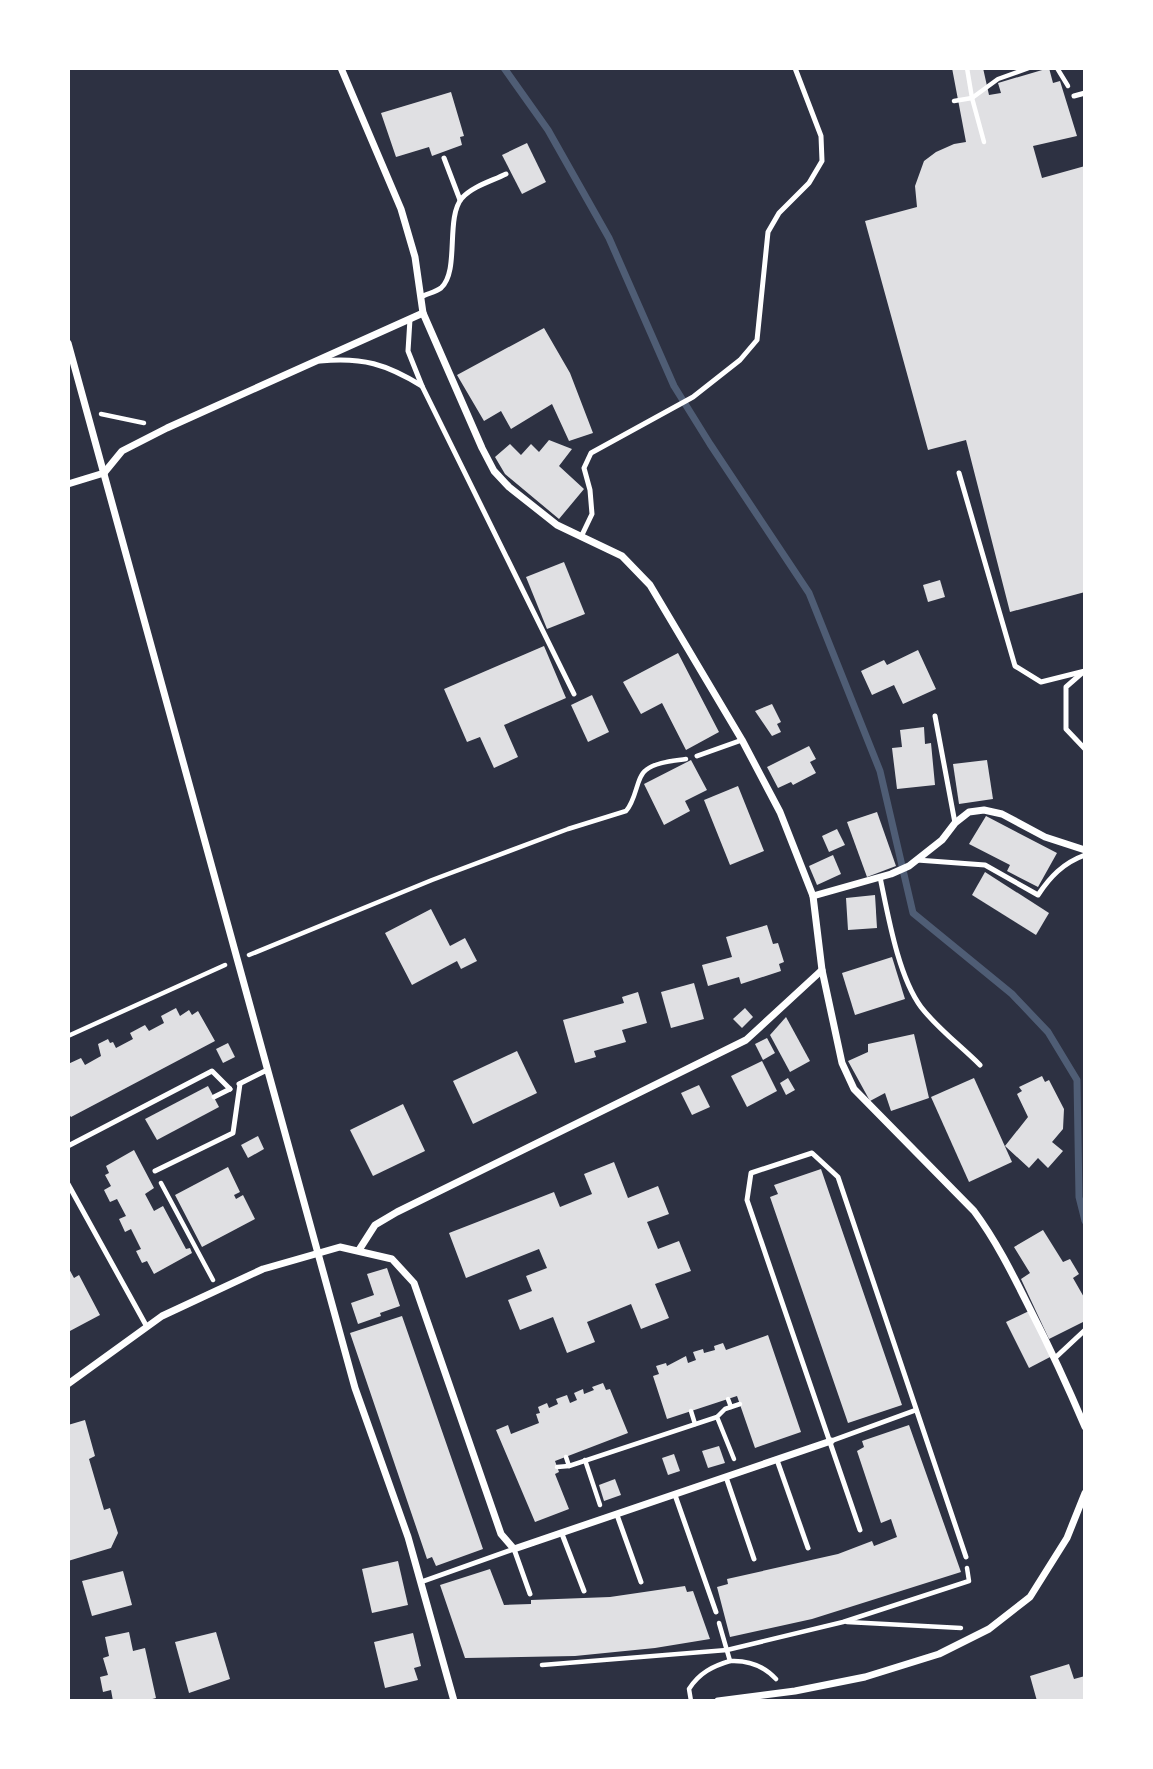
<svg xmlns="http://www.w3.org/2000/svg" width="1153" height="1769" viewBox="0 0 1153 1769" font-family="'PT Sans Narrow',sans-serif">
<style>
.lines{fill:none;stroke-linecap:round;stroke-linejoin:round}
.stream{stroke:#4f5d75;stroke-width:7}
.building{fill:#e0e0e3}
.path{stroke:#fff;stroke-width:4.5}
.service{stroke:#fff;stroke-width:5}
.minor{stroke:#fff;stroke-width:7}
</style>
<rect width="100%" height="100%" fill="#2d3142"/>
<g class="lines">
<path class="stream" d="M504,68l44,62 61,108 65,148 36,58 99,149 71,178 33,142 99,81 36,38 29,48 2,117 6,24"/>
</g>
<g class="building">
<path d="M952,68h31l6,27 12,-2 -3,-10 51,-15 4,15 7,-2 17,55 -44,10 9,32 43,-12v426l-75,20 -44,-172 -38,10 -63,-229 52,-14 -2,-21 9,-25 12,-9 18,-8 12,-2z"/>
<path d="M451,92l13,44 -4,1 2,8 -30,11 -3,-9 -33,10 -15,-44z"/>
<path d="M527,143l19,39 -24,12 -20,-39z"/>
<path d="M544,328l26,45 23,60 -24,8 -17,-37 -41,25 -10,-18 -17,10 -27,-46z"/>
<path d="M549,440l23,9 -13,17 25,23 -25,30 -54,-45 -10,-17 15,-13 11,11 10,-11 8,8z"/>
<path d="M564,562l21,52 -38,15 -21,-52z"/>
<path d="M940,580l5,17 -17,5 -5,-17z"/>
<path d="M544,646l22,52 -62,27 14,32 -24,11 -14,-31 -13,5 -23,-53z"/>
<path d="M918,650l18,39 -33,15 -9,-19 -22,10 -11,-24 23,-11 3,5z"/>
<path d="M678,653l41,79 -33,18 -24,-47 -21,11 -18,-32z"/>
<path d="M592,695l17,37 -21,10 -17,-37z"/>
<path d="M772,704l9,18 -4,2 4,8 -9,4 -17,-25z"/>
<path d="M924,727l1,17 6,-1 4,42 -38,4 -5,-41 10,-1 -2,-17z"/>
<path d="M809,746l7,13 -6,3 6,11 -23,12 -2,-3 -13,6 -11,-21z"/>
<path d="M691,760l16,30 -22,11 5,10 -26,14 -20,-41z"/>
<path d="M987,760l6,39 -34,5 -6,-40z"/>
<path d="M738,786l26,65 -34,14 -26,-65z"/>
<path d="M877,812l19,54 -29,11 -20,-55z"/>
<path d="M986,816l71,37 -19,34 -31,-16 3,-6 -41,-21z"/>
<path d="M837,829l8,16 -16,7 -7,-16z"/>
<path d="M833,855l8,19 -24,11 -8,-19z"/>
<path d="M985,872l64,41 -13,22 -64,-40z"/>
<path d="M875,895l2,33 -29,2 -2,-32z"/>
<path d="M431,909l19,37 15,-8 12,23 -16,8 -4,-8 -45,24 -27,-52z"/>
<path d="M767,925l6,19 5,-1 6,19 -5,2 2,7 -40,13 -2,-7 -31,9 -6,-21 30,-8 -6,-20z"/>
<path d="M892,957l13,42 -50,16 -13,-42z"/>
<path d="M694,983l10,36 -33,9 -10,-36z"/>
<path d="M638,992l9,31 -25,7 4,12 -32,9 2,6 -21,6 -12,-43 61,-17 -2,-6z"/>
<path d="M176,1008l4,8 9,-6 3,5 6,-4 17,30 -144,76 -3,-4v-49l13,-6 4,7 16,-9 -3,-12 10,-5 2,4 3,-1 3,6 17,-9 -3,-6 15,-8 4,6 15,-8 -3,-7z"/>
<path d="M745,1008l8,9 -11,11 -9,-9z"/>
<path d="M786,1017l24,44 -20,11 -20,-37z"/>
<path d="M914,1034l15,64 -38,13 -6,-18 -15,8 -22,-40 20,-9v-8z"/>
<path d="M767,1038l8,15 -12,7 -8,-16z"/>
<path d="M228,1043l7,14 -12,6 -7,-14z"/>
<path d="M517,1051l20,42 -64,31 -20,-43z"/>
<path d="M762,1061l15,30 -30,16 -16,-31z"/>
<path d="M1042,1076l3,6 4,-2 15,29 -1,20 -11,13 11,9 -15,17 -10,-10 -9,10 -24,-22 23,-29 -11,-23 5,-3 -3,-4z"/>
<path d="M788,1078l7,12 -9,5 -6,-12z"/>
<path d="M974,1078l38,84 -43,20 -38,-85z"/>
<path d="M699,1085l11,22 -18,8 -11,-22z"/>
<path d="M208,1086l11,21 -62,33 -12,-21z"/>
<path d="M403,1104l22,47 -52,25 -23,-46z"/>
<path d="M258,1136l6,13 -16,9 -7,-13z"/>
<path d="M134,1150l20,38 -9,6 9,17 9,-5 23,43 4,-1 2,5 -38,21 -7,-13 -5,2 -6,-12 5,-2 -10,-20 -6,3 -6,-13 7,-3 -9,-17 -7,3 -6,-12 7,-4 -6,-11 4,-2 -3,-7z"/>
<path d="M614,1162l14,36 30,-12 11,28 -22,8 11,27 21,-8 12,30 -36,13 14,34 -28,11 -10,-25 -44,18 8,20 -28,11 -14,-36 -33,13 -12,-30 24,-9 -6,-15 21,-8 -8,-19 -73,29 -17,-45 105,-41 6,15 32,-13 -8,-20z"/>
<path d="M228,1167l12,25 -6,3 2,4 7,-4 12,24 -53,28 -27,-52z"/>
<path d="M821,1169l81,236 -54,18 -78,-226 8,-3 -4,-9z"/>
<path d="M1043,1230l20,32 7,-3 9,15 -6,4 12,21v22l-36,18 -28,-60 9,-6 -16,-26z"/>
<path d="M68,1267l6,11 5,-3 21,40 -32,17z"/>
<path d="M387,1268l13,38 -20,7 1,3 -23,8 -7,-21 23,-8 -7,-21z"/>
<path d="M1029,1311l23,45 -23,12 -23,-46z"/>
<path d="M402,1316l81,233 -47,17 -4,-9 -5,2 -77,-226z"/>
<path d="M768,1335l33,97 -46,16 -18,-52 -70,23 -14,-43 6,-2 -3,-8 10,-3 1,3 19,-10 2,7 8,-3 -3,-8 10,-3 1,4 11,-3 -1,-4 9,-3 3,7z"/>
<path d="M603,1383l3,7 4,-1 18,44 -73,28 4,11 -4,2 14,35 -34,13 -39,-92 12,-5 3,9 28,-11 -3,-9 4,-1 -2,-6 9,-4 2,5 9,-4 -2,-5 11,-4 3,8 7,-3 -3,-7 9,-4 1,5 10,-4 -2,-3z"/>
<path d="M85,1420l10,36 -6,3 15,51 6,-2 8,25 -7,15 -43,13v-136z"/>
<path d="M909,1425l52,147 -149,47 -82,18 -13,-50 11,-3 -1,-5 111,-25 34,-13 2,5 23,-9 -6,-18 -10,4 -24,-72 7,-4 -2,-6z"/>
<path d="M719,1446l6,17 -17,5 -6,-17z"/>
<path d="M674,1454l6,17 -12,4 -6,-17z"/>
<path d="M615,1479l6,16 -17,6 -5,-16z"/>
<path d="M398,1561l10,44 -36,8 -10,-44z"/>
<path d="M490,1569l14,36 27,-1v-4l79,-3 75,-11 2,6 6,-1 17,48 -55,9 -80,8 -110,2 -25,-73z"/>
<path d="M123,1571l9,34 -40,11 -10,-35z"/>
<path d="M129,1632l4,19 12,-3 11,50 -11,3h-32l-2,-11 -8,2 -3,-15 8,-2 -5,-17 6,-2 -4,-19z"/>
<path d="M216,1632l14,47 -41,14 -14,-51z"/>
<path d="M413,1633l8,33 -7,2 4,12 -33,8 -11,-46z"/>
<path d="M1069,1664l5,15 11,-3v25h-48l-7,-25z"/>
</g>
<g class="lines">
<g class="path">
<path d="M967,68l5,30 12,44"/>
<path d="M1057,68l11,18"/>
<path d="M954,101l18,-3 26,-19 31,-11"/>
<path d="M101,414l43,9"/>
<path d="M249,955l183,-75 136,-51 58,-18c11,-12 10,-34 20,-41 10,-8 28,-9 40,-11"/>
<path d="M68,1036l157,-71"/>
<path d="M161,1183l52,97"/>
<path d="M728,1399l3,8"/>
<path d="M691,1411l4,13"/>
<path d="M566,1457l3,9"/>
<path d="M734,1459l-17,-42 8,-8 15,-5"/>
<path d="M585,1460l15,45"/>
<path d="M557,1467l12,-1 148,-49"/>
<path d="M847,1622l114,6"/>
<path d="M730,1661c18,-1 34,5 46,18"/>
<path d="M542,1665l185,-15 116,-28 126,-41 -2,-13"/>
<path d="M691,1701l-2,-12c10,-16 24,-23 41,-28l-11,-38"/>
</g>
<g class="service">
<path d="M1074,96l11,-3"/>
<path d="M444,158l16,42"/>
<path d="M421,297c5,-3 15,-5 20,-9 19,-17 4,-70 21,-90 11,-12 30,-17 44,-24"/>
<path d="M410,319l-2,32 14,35"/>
<path d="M320,361c43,-4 66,3 102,25l152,308"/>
<path d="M959,473l56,193 26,16 44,-11"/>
<path d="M581,537l11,-23 -2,-24 -6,-22 7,-15 102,-56 47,-37 17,-20 11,-108 11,-19 30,-30 13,-22 -1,-25 -26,-68"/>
<path d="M1082,673l-16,14v42l19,20"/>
<path d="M935,716l20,107"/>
<path d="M697,756l45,-16"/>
<path d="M917,860l68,5 53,30c12,-18 25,-32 47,-40"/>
<path d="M880,877c8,38 18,99 41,130 16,21 40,39 59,58"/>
<path d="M239,1084l28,-14"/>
<path d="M214,1097l16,-8"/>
<path d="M68,1146l144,-75 18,18"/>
<path d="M155,1171l78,-38 7,-49"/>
<path d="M68,1184l79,143"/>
<path d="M1055,1358l30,-28"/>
<path d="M831,1441l85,-31"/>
<path d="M777,1460l31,88"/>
<path d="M726,1477l28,82"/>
<path d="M675,1495l41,117"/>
<path d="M617,1515l24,67"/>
<path d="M860,1530l-113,-330 4,-27 61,-20 26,24 128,380"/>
<path d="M562,1534l22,57"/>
<path d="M421,1582l93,-33 16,45"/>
</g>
<g class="minor">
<path d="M341,68l60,141 14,48 8,56 59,135 12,23 15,16 48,38 65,31 28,29 92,155 38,72 33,84 9,74 20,93 12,26 120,122c23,31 39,64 56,98 20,39 38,78 55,118"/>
<path d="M68,343l287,1045 53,149 46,164"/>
<path d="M104,473l18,-22 45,-23 256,-115"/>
<path d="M68,484l36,-11"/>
<path d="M813,896l78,-22 18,-8 33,-26 13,-17 14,-11 15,-2 18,4 43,23 40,13"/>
<path d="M359,1250l16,-25 22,-13 349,-172 76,-70"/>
<path d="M68,1384l94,-68 101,-47 77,-22 52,12 22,24 87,251 13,15 317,-108"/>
<path d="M718,1701l77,-10 70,-14 74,-23 50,-25 41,-32 37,-59 18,-45"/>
</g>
</g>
<rect width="1153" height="1769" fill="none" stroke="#ffffff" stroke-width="140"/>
</svg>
